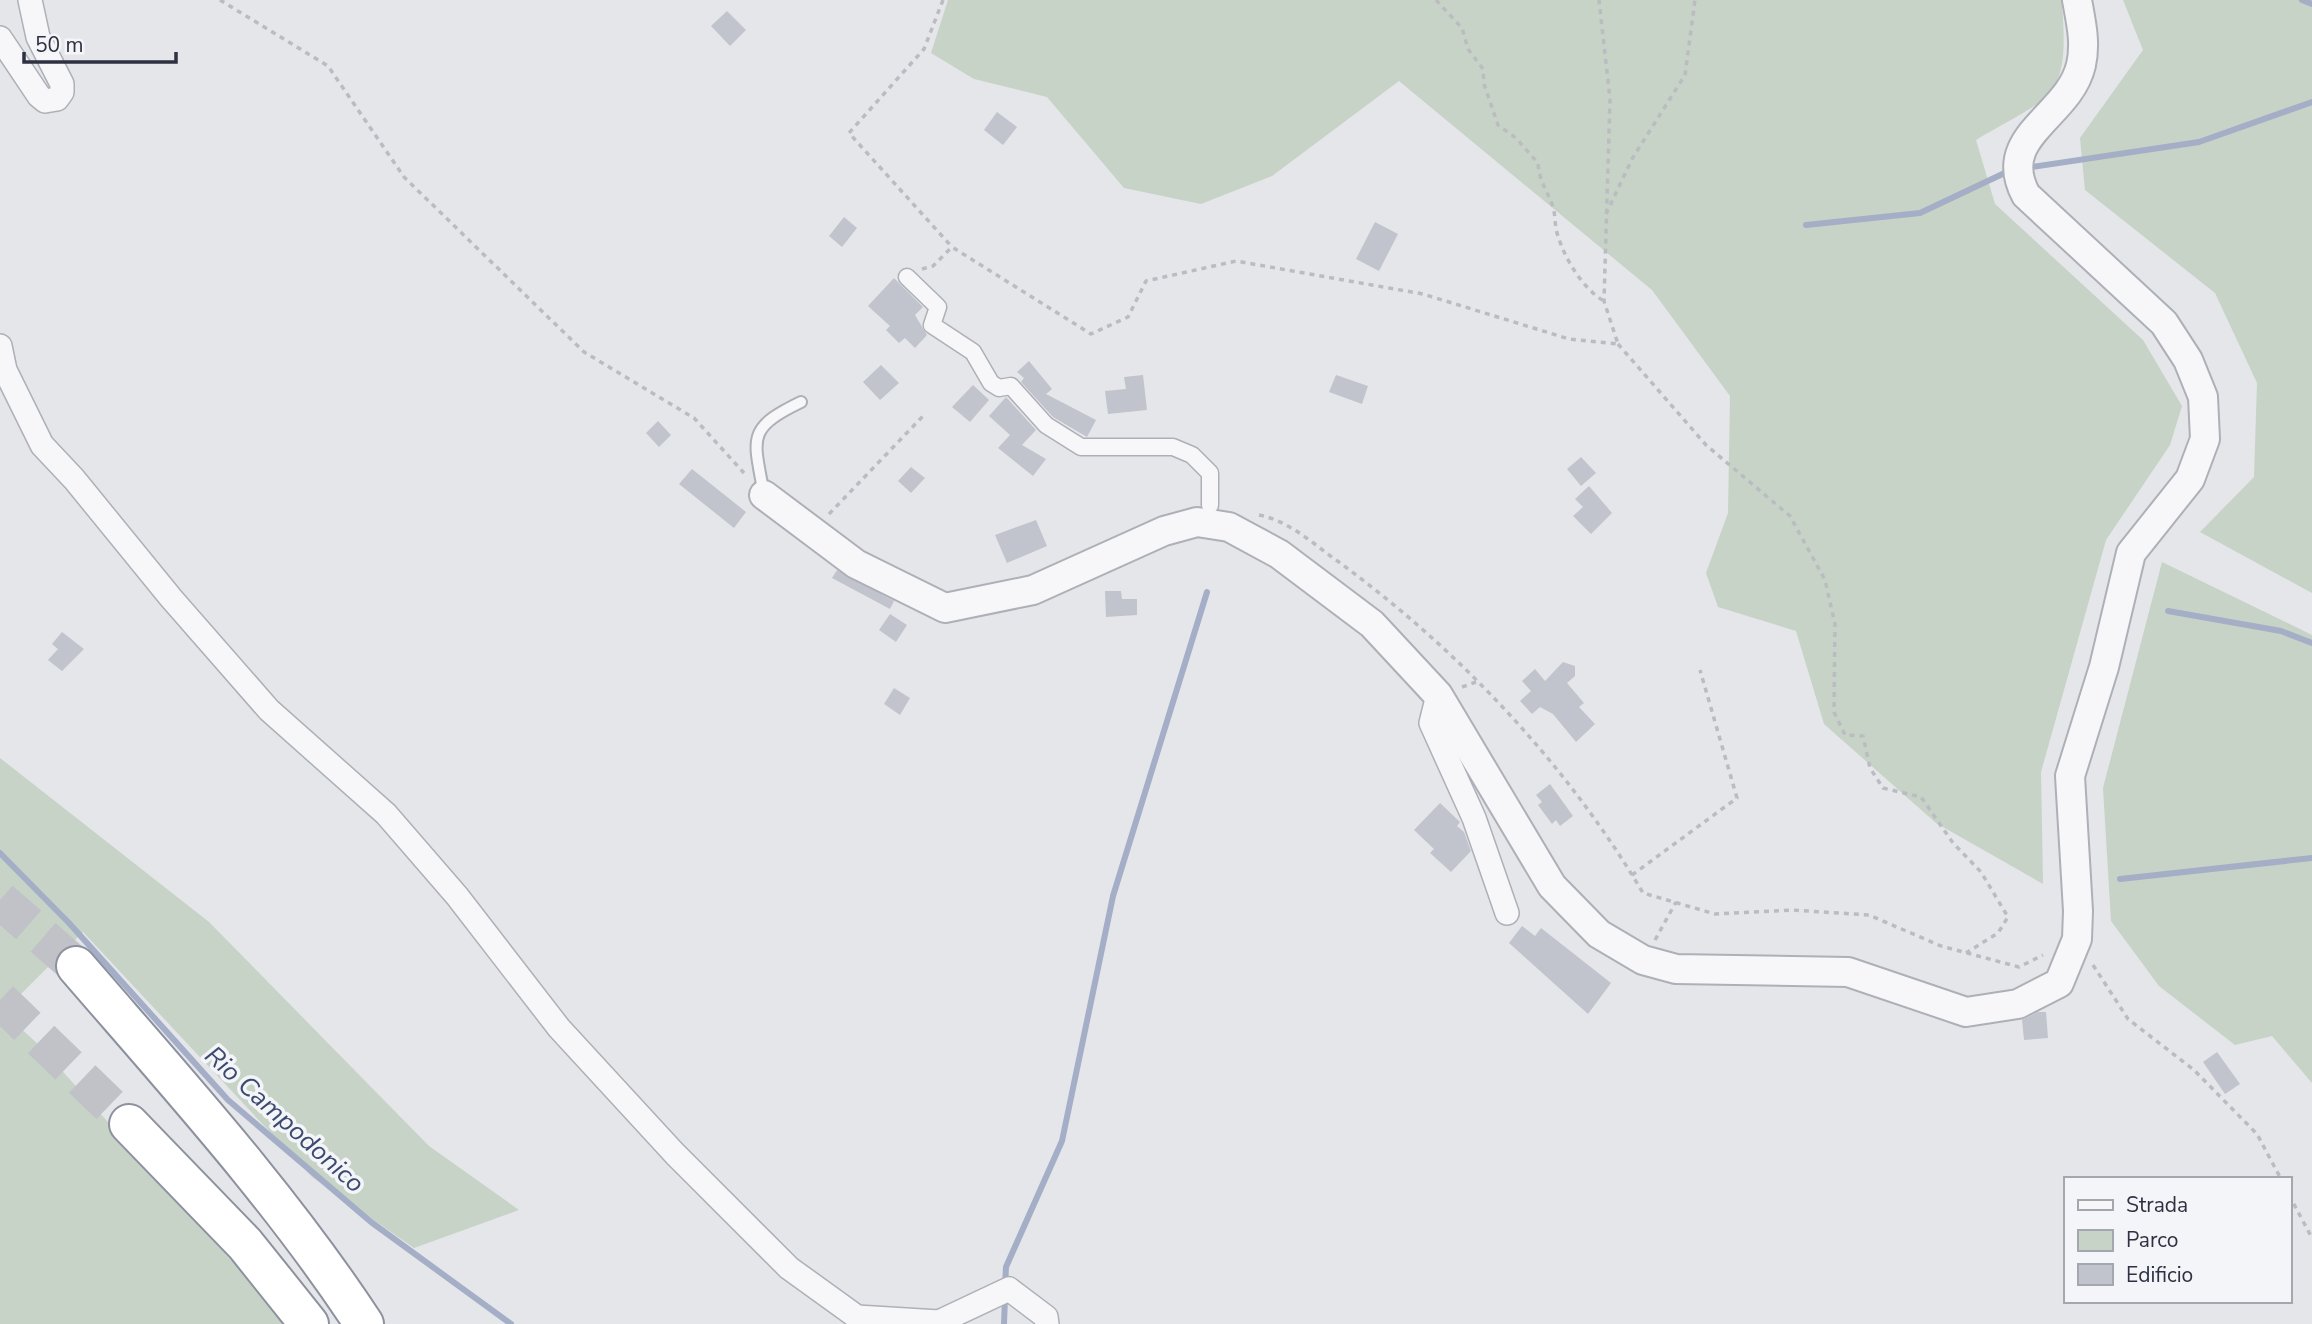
<svg xmlns="http://www.w3.org/2000/svg" width="2312" height="1324" viewBox="0 0 2312 1324" font-family="'Nunito Sans',sans-serif">
<style>
.green{fill:#c7d3c6}
.lines{fill:none;stroke-linecap:round;stroke-linejoin:round}
.stream{stroke:#a4aec6;stroke-width:6}
.building{fill:#c2c4cd}
.motorway-tunnel{stroke:#c0c2c8;stroke-width:38;stroke-dasharray:38 19;stroke-linecap:butt}
.service-casing{stroke:#adb0b7;stroke-width:14}
.pedestrian-casing{stroke:#adb0b7;stroke-width:19}
.minor-casing{stroke:#adb0b7;stroke-width:26}
.tertiary-casing{stroke:#adb0b7;stroke-width:32}
.motorway-casing{stroke:#8d919f;stroke-width:42}
.path{stroke:#bbbcc2;stroke-width:3.5;stroke-dasharray:5 5;stroke-linecap:butt}
.service{stroke:#f7f7f9;stroke-width:10}
.pedestrian{stroke:#f7f7f9;stroke-width:16}
.minor{stroke:#f7f7f9;stroke-width:23}
.tertiary{stroke:#f7f7f9;stroke-width:28}
.motorway{stroke:#fff;stroke-width:38}
.labels{text-anchor:middle;stroke-width:7;stroke-linejoin:round;paint-order:stroke}
.water-label{font-size:26px;font-style:italic;fill:#3c4a70;stroke:#f4f5f8}
</style>
<rect width="100%" height="100%" fill="#e4e6ea"/>
<g class="green">
<path d="M948,0h1114c1,28 6,62 -8,88 -10,17 -60,40 -78,52l19,64 148,136 39,66 -12,39 -64,95 -65,232 2,112 -107,-61 -112,-99 -28,-93 -78,-24 -12,-34 22,-60 2,-117 -78,-106 -253,-209 -127,95 -71,28 -77,-16 -77,-91 -73,-18 -43,-26z"/>
<path d="M2123,0h189v593l-112,-61 54,-55 3,-94 -42,-90 -130,-103 -5,-52 63,-88z"/>
<path d="M2162,562l150,73v448l-40,-47 -37,9 -76,-59 -48,-65 -8,-133z"/>
<path d="M0,758l209,164 220,224 90,64 -105,38 -102,-71 -229,-245 -80,80 37,34 248,278h-288z"/>
</g>
<g class="lines">
<g class="stream">
<path d="M2302,0l10,4"/>
<path d="M2025,168l174,-26 113,-40"/>
<path d="M1806,225l114,-12 91,-43"/>
<path d="M2168,611l113,20 31,12"/>
<path d="M0,853l69,70 159,177 143,122 140,102"/>
<path d="M2120,879l192,-21"/>
<path d="M1005,1287l1,-20 56,-126 51,-245 94,-304"/>
<path d="M1004,1324l1,-27"/>
</g>
</g>
<g class="building">
<path d="M727,11l19,19 -16,16 -19,-20z"/>
<path d="M997,112l20,15 -14,18 -19,-15z"/>
<path d="M844,217l13,11 -15,19 -13,-11z"/>
<path d="M1375,222l23,12 -19,37 -23,-12z"/>
<path d="M894,278l29,29 -8,8 12,20 -12,13 -10,-10 -6,5 -13,-13 4,-4 -22,-20z"/>
<path d="M1029,361l23,28 -6,5 50,26 -9,17 -34,-20 -32,-35 3,-4 -7,-6z"/>
<path d="M881,365l18,18 -19,17 -17,-18z"/>
<path d="M1143,375l4,35 -39,4 -3,-23 21,-2 -2,-12z"/>
<path d="M1336,375l32,11 -6,18 -33,-12z"/>
<path d="M973,385l16,15 -19,22 -18,-15z"/>
<path d="M1006,397l30,33 -14,15 24,14 -13,17 -35,-28 12,-13 -21,-19z"/>
<path d="M658,421l13,14 -12,12 -13,-14z"/>
<path d="M1581,457l15,16 -15,13 -14,-17z"/>
<path d="M911,467l14,11 -14,15 -13,-12z"/>
<path d="M692,469l54,43 -12,16 -55,-44z"/>
<path d="M1589,486l23,27 -21,21 -18,-18 10,-9 -8,-8z"/>
<path d="M1036,520l11,26 -40,17 -12,-28z"/>
<path d="M837,570l57,31 -4,8 -58,-31z"/>
<path d="M1105,591h16l1,8h15v16l-31,2z"/>
<path d="M890,614l17,11 -11,17 -17,-12z"/>
<path d="M62,632l22,17 -22,22 -14,-11 10,-11 -6,-5z"/>
<path d="M1563,662l12,4v10l-8,7 17,20 -5,4 16,17 -19,18 -23,-28 -13,-7 -8,7 -12,-13 11,-10 -9,-10 13,-12 10,12z"/>
<path d="M894,688l16,10 -10,17 -16,-11z"/>
<path d="M1550,784l23,32 -13,10 -4,-6 -4,4 -14,-19 4,-3 -6,-7z"/>
<path d="M1440,803l20,19 -3,4 7,6 7,19 -20,21 -21,-19 4,-4 -20,-19z"/>
<path d="M1522,926l13,10 6,-8 70,55 -23,31 -79,-71z"/>
<path d="M2038,1012h8l2,26 -24,2 -2,-20z"/>
<path d="M2217,1052l23,32 -15,10 -22,-32z"/>
</g>
<g class="lines">
<g class="motorway-tunnel">
<path d="M0,900l76,66"/>
<path d="M0,1000l129,124"/>
</g>
<defs>
<path id="service" d="M764,495c-10,-57 -19,-66 37,-93"/>
<path id="pedestrian" d="M907,277l31,30 -6,18 41,27 18,31 8,5 12,-2 35,39 35,22h92l19,8 18,18v32"/>
<g id="minor">
<path d="M0,38l39,58 6,5 12,-2 5,-7v-8l-24,-47 -8,-37"/>
<path d="M0,346l5,24 37,75 32,34 97,119 98,112 117,104 71,82 102,132 116,126 114,114 68,49 82,5 70,-33 37,28 1,7"/>
<path d="M1438,695l-7,28 43,95 33,95"/>
</g>
<path id="tertiary" d="M764,495l92,69 89,44 88,-18 131,-59 33,-9 32,5 50,27 93,70 66,71 114,191 47,48 44,26 33,9 172,3 118,40 52,-8 41,-21 18,-44 1,-28 -8,-135 34,-109 27,-114 59,-74 15,-40 -2,-42 -15,-37 -24,-37 -138,-128c-32,-59 43,-78 55,-130 5,-22 0,-43 -4,-65"/>
<g id="motorway">
<path d="M76,966c100,116 204,230 288,358"/>
<path d="M129,1124l116,120 64,80"/>
</g>
</defs>
<use href="#service" class="service-casing"/>
<use href="#pedestrian" class="pedestrian-casing"/>
<use href="#minor" class="minor-casing"/>
<use href="#tertiary" class="tertiary-casing"/>
<use href="#motorway" class="motorway-casing"/>
<g class="path">
<path d="M220,0l108,66 76,111 180,175 110,66 50,55"/>
<path d="M943,0l-19,49 -75,84 103,114"/>
<path d="M1436,0l26,28 6,21 15,20 1,15 14,41 18,13 22,25c1,17 8,26 14,41 4,10 2,21 6,32 7,23 25,53 46,65"/>
<path d="M1606,214l26,-55 53,-84 10,-75"/>
<path d="M922,269l11,-3 19,-19 139,87 37,-17 18,-36 90,-20 187,33 146,45 49,5 -14,-43 6,-202 -11,-99"/>
<path d="M1618,344l88,101 84,71 35,64 10,44 -1,88 11,23 18,1 7,32 13,20 38,9 32,46 28,29 27,45 -10,16 -32,20"/>
<path d="M829,514l95,-99"/>
<path d="M1259,515c30,6 52,27 77,45 121,88 231,204 307,333l72,21 77,-4 77,5 72,31 78,21 24,-12"/>
<path d="M1462,687l14,-5"/>
<path d="M1632,875l105,-77 -37,-128"/>
<path d="M1655,940l21,-38"/>
<path d="M2093,965l35,54 66,51 63,64 24,45"/>
<path d="M2289,1195l23,43"/>
</g>
<use href="#service" class="service"/>
<use href="#pedestrian" class="pedestrian"/>
<use href="#minor" class="minor"/>
<use href="#tertiary" class="tertiary"/>
<use href="#motorway" class="motorway"/>
</g>
<g class="labels">
<g class="water-label">
<text transform="translate(285 1119) rotate(42)" y="9">Rio Campodonico</text>
</g>
</g>
<rect x="2064" y="1177" width="228" height="126" fill="#f4f5f8" stroke="#a5a7af" stroke-width="2"/>
<rect x="2078" y="1200" width="35" height="10" fill="#f7f7f9" stroke="#a5a7af" stroke-width="2"/>
<text x="2126" y="1212" font-size="21" fill="#2e3141">Strada</text>
<rect x="2078" y="1230" width="35" height="21" fill="#c7d3c6" stroke="#a5a7af" stroke-width="2"/>
<text x="2126" y="1247" font-size="21" fill="#2e3141">Parco</text>
<rect x="2078" y="1264" width="35" height="21" fill="#c2c4cd" stroke="#a5a7af" stroke-width="2"/>
<text x="2126" y="1282" font-size="21" fill="#2e3141">Edificio</text>
<path d="M24 52v10h152v-10" fill="none" stroke="#2e3141" stroke-width="3.5"/>
<text x="35" y="52" font-size="21" fill="#2e3141" stroke="#f4f5f8" stroke-width="5" paint-order="stroke">50 m</text>
</svg>
